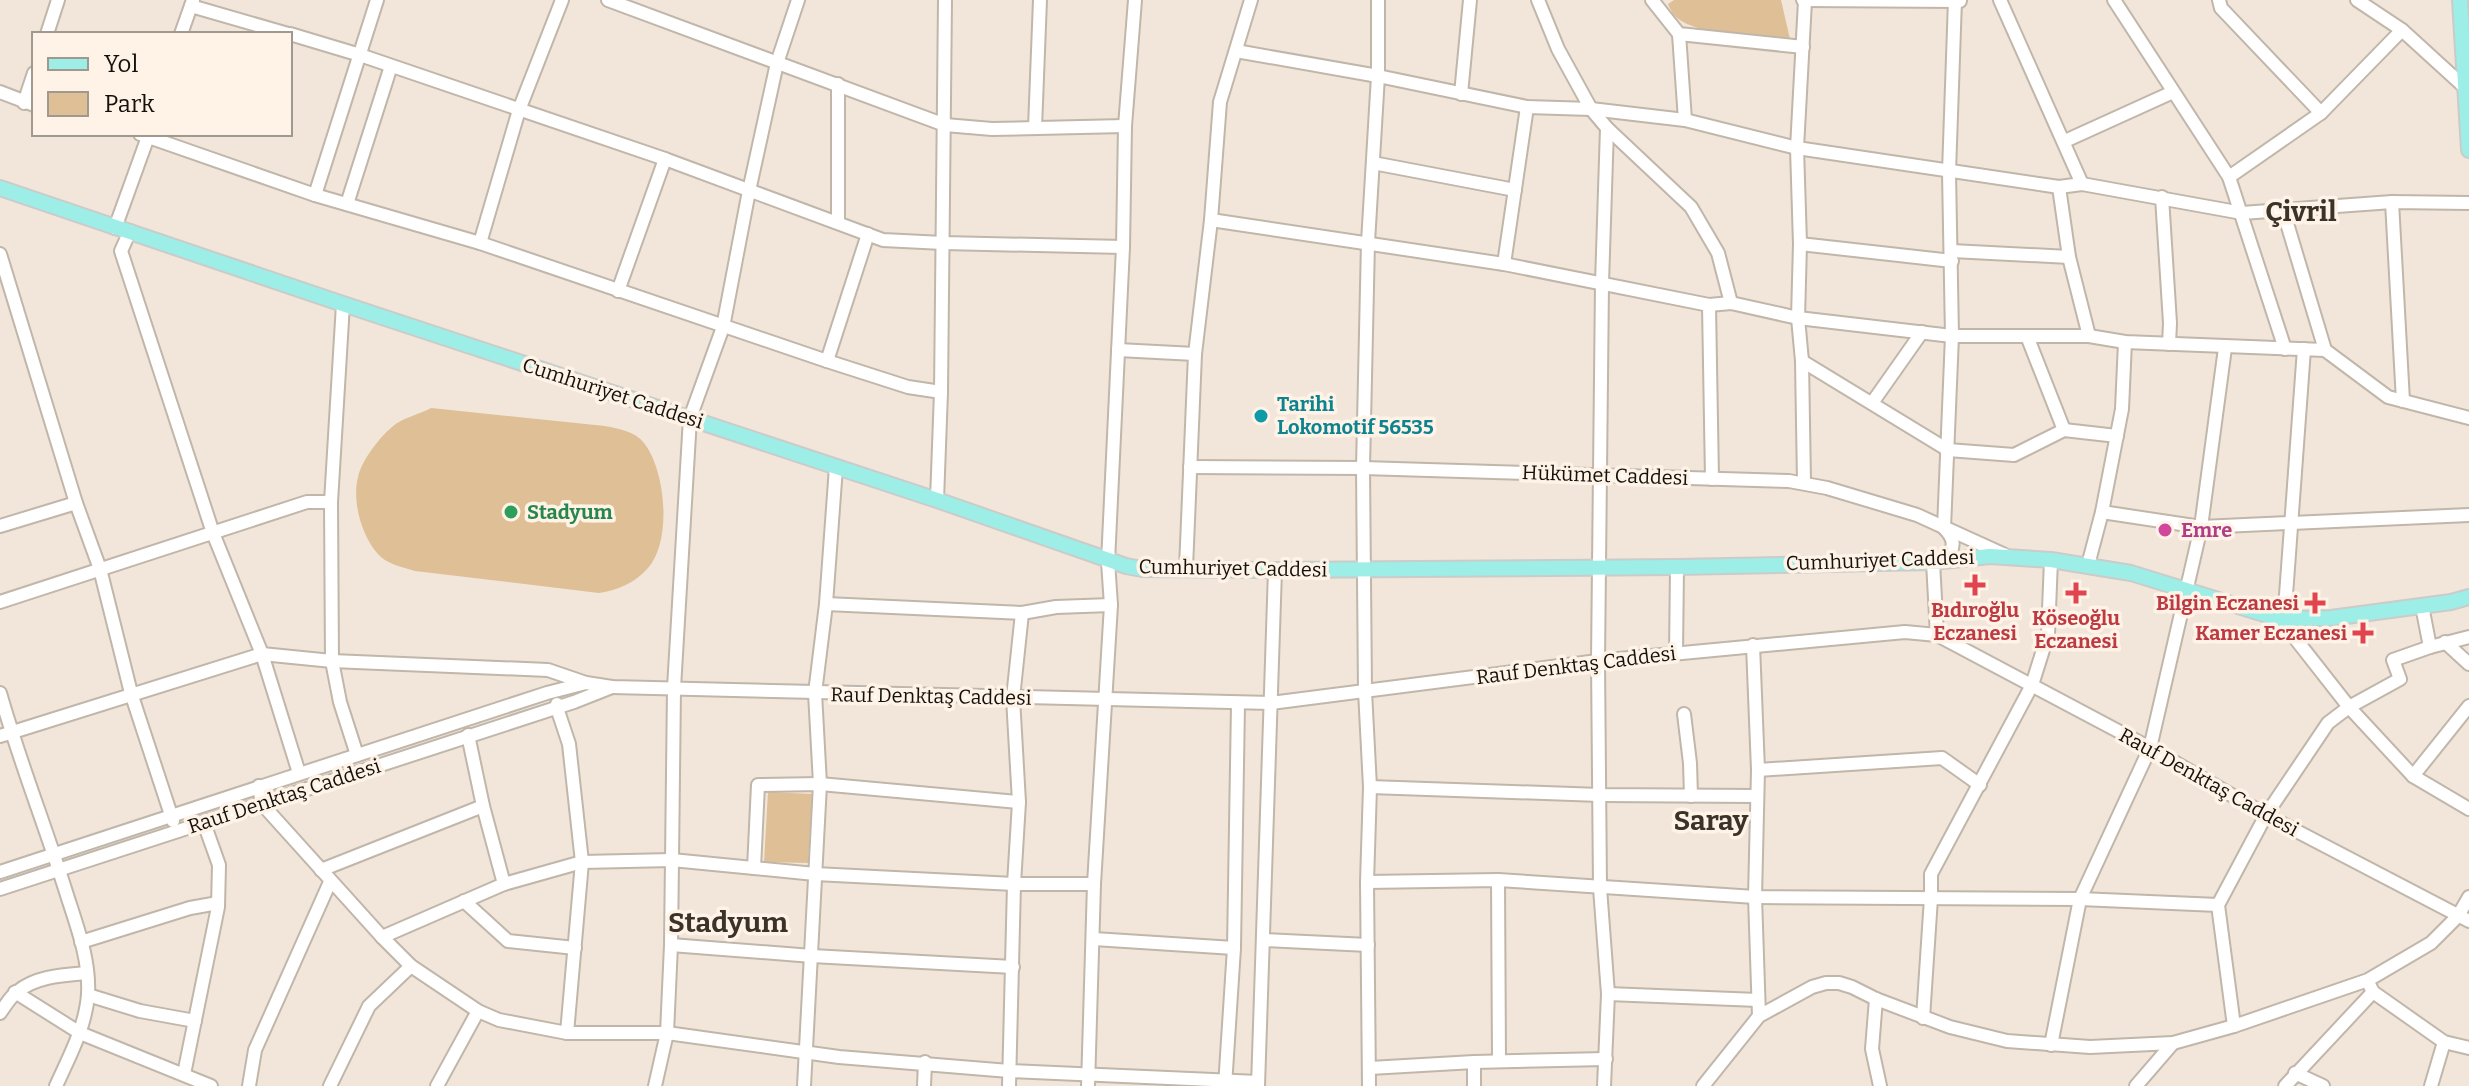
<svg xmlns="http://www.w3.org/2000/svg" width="2469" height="1086" viewBox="0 0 2469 1086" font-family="Bitter,serif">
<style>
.green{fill:#dfbf96}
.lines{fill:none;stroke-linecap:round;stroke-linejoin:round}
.minor-casing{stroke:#c0b6a9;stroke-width:16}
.major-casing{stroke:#cbcbca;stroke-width:18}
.minor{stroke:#fff;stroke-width:12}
.major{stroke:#9ceee7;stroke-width:14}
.culture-dot{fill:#0f9aa8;stroke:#fef3e6;stroke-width:3}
.leisure-dot{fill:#2e9e5b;stroke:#fef3e6;stroke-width:3}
.hotel-dot{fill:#d1479c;stroke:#fef3e6;stroke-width:3}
.health-dot{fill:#e0444e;stroke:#fef3e6;stroke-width:3}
.labels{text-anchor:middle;stroke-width:7;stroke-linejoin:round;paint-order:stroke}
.street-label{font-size:20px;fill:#14110c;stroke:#fef3e6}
.culture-label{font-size:20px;font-weight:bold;fill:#0d838f;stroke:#fef3e6;text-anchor:start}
.leisure-label{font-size:20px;font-weight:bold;fill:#27864d;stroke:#fef3e6;text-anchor:start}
.hotel-label{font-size:20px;font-weight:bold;fill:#b23c85;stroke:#fef3e6;text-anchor:start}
.health-label{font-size:20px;font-weight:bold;fill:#be3a42;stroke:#fef3e6;text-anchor:end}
.district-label{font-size:28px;font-weight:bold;fill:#3b3328;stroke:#fef3e6}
</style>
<rect width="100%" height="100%" fill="#f1e6d9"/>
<g class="green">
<path d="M1674,0h107l9,39c-28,-2 -98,-3 -116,-24 -1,-1 -6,-10 -6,-11z"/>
<path d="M431,408l174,18c14,3 30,5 39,17 22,28 28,98 4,125 -13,15 -30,22 -49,25l-184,-22c-13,-4 -29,-7 -38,-18 -16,-19 -25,-52 -19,-76 4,-17 21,-39 34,-50 10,-9 28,-13 39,-19z"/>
<path d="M768,792l44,2 -4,69 -44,-1z"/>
</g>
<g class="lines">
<defs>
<g id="minor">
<path d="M608,0l337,125 47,4 133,-3"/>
<path d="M1538,0l20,49 33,60 16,19 84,79 27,46 13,50"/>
<path d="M1652,0l27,34 124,13"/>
<path d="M1803,0l157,1"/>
<path d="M2000,0l82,184"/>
<path d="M2114,0l115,177 56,172"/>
<path d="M2219,0l2,8 100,105"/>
<path d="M2357,0l45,30 67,61"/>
<path d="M191,6l97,28"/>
<path d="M47,34l11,-34"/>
<path d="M181,34l12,-34"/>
<path d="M290,34l70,21 305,104 218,81 60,3 180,4"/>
<path d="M1679,34l6,86"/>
<path d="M1236,51l142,25 149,31 64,2 94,11 112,28 262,39 23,-3 160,29 150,-11 77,1"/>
<path d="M0,92l34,13"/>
<path d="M1461,94l9,-94"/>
<path d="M24,103l10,-30"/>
<path d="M1035,128l5,-128"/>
<path d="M140,134l175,61 165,48 347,118 81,26 33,5"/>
<path d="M2065,141l108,-49"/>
<path d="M1373,163l142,27"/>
<path d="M2229,177l92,-64 81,-83"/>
<path d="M2059,187l10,70 20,79"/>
<path d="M315,195l62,-195"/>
<path d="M2162,197l8,126 -1,21"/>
<path d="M2392,202l11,199"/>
<path d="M347,204l44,-138"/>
<path d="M2283,210l42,140"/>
<path d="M1211,220l293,44 205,41 22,-2 67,15 154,18h137l36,6 200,8 63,47 81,21"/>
<path d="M838,222v-138"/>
<path d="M115,228l34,-94"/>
<path d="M130,231l-9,20 92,282 49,121 37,119"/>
<path d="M480,243l39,-133 43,-110"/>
<path d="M1800,244l152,17"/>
<path d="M1952,251l117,6"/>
<path d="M0,254l76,249 24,66 31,124 42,128"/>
<path d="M1504,264l23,-157"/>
<path d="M618,291l47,-132"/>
<path d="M343,304l-12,198 1,159 8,41 17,53"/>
<path d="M1709,305l3,174"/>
<path d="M2027,336l37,94"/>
<path d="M2304,349l-18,246 -6,24 69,88 64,69 56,33"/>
<path d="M1118,350l77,4"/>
<path d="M827,361l41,-127"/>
<path d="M1802,361l146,89 66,5 50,-25 53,6"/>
<path d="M1872,403l50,-71"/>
<path d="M1190,467l173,1 426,13 38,7 90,27 88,40"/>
<path d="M1804,483l-2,-122 -4,-43 2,-74 -3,-96 8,-147"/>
<path d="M937,500l4,-108 4,-392"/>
<path d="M2102,512l99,15 268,-12"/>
<path d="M0,526l76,-23"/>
<path d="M1947,559c8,-13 8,-20 -3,-31l8,-192 -3,-164 6,-172"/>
<path d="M1933,562l4,73"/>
<path d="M2088,565l14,-53 20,-103 3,-67"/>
<path d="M1186,568l9,-214 16,-134 9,-118 31,-102"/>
<path d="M0,602l307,-100h24"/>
<path d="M826,604l196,9 34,-6 55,-2"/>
<path d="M2422,606l8,41"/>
<path d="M2445,642l24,22"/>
<path d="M1753,645l5,125 -3,127 4,119"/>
<path d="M1676,654l1,-87"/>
<path d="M0,693c19,67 45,132 66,199 10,32 24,67 22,102 -2,32 -19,63 -32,92"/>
<path d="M557,704v4l12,36 13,118 -15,171"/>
<path d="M1684,714l6,49 1,33"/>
<path d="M468,735l15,71 21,78"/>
<path d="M0,736l262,-82 70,7 216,9 38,13"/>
<path d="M1758,770l184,-12 38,27"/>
<path d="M2413,776l56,-70"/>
<path d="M259,786l3,18 120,133 29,29 67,45 21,9 68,13h100l172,24 170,14 249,11"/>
<path d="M1370,787l230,8 156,1"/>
<path d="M754,868l4,-83 62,-1 199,18"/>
<path d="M321,870l162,-64"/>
<path d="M0,872l547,-179 39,-10 26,4 659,16 327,-42 307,-29 32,3 213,113 116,67 203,106"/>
<path d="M1498,880l1,181"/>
<path d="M1367,882l131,-2 257,17 325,2 138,6"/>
<path d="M0,889l574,-187 38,-15"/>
<path d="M464,901l44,40 67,7"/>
<path d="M382,937l122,-53 78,-22 90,-2 143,14 199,10h80"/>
<path d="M1094,939l140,9"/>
<path d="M1264,940l104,5"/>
<path d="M81,942l109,-34 28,-5"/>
<path d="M671,945l141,11 201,11"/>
<path d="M2370,986l3,6 71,50 25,6"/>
<path d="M15,992l65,41 131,53"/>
<path d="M1608,994l150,6"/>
<path d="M88,995l52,16 55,10"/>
<path d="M1876,999l-4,50 8,37"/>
<path d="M0,1013c5,-7 10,-16 17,-21 19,-16 47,-17 70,-19"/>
<path d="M1923,1018l8,-120v-24l101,-189 16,-51 3,-74"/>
<path d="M2234,1026l-16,-121 48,-90 62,-92 21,-16 51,-28 -7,-19 37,-13 39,-10"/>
<path d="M2051,1045l29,-146 70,-151 51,-221 24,-179"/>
<path d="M1474,1062v24"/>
<path d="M1370,1068l104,-6 132,-3"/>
<path d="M2295,1073l28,13"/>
<path d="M184,1074l34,-167 1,-42 -15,-42"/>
<path d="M249,1086l6,-36 75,-168"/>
<path d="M330,1086l39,-80 42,-40"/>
<path d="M437,1086l41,-75"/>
<path d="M655,1086l12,-53 4,-88 3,-257 16,-270 33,-91 26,-136 28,-128 21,-63"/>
<path d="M804,1086l16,-302 -5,-91 11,-89 10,-137"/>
<path d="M924,1086l1,-24"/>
<path d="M1009,1086l5,-202 5,-82 -6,-104 9,-85"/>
<path d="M1088,1086l6,-202 17,-279 -3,-43 15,-315 2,-121 10,-126"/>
<path d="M1225,1086l9,-138 4,-244"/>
<path d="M1258,1086l17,-516"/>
<path d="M1369,1086l-2,-204 3,-95 -5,-96 -2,-223 5,-226 10,-166v-76"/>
<path d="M1604,1086l4,-92 -8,-106 -2,-227 4,-378 5,-155"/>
<path d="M1703,1086l56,-70 53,-29 14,-4h13l13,4 24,12 74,28 57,14 83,6 83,-4 61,-17 134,-46 63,-37 27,-27 11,-19"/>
<path d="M2136,1086l37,-43"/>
<path d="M2285,1086l88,-94"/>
<path d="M2431,1086l13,-44"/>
</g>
<g id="major">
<path d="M2460,0l9,150"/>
<path d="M0,188l343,116 594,196 189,66 16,3 133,1 402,-3 256,-5 57,-6 61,4 80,13 149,46 51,-1 120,-16 18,-5"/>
</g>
</defs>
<use href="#minor" class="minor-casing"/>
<use href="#major" class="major-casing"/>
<use href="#minor" class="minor"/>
<use href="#major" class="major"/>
</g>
<circle class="culture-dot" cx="1261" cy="416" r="8"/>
<circle class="leisure-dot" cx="511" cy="512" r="8"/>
<circle class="hotel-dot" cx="2165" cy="530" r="8"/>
<g class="health-dot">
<path d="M1971 573h8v8h8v8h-8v8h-8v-8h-8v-8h8z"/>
<path d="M2072 581h8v8h8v8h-8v8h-8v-8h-8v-8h8z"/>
<path d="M2311 591h8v8h8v8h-8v8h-8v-8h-8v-8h8z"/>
<path d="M2359 621h8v8h8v8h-8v8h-8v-8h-8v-8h8z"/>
</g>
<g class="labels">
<g class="street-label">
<text transform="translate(613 393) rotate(18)" y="7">Cumhuriyet Caddesi</text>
<text transform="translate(1605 475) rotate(2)" y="7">Hükümet Caddesi</text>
<text transform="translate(1880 560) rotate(-2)" y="7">Cumhuriyet Caddesi</text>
<text transform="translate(1233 568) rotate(1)" y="7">Cumhuriyet Caddesi</text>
<text transform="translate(1576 665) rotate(-7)" y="7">Rauf Denktaş Caddesi</text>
<text transform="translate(931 696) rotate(1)" y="7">Rauf Denktaş Caddesi</text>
<text transform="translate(2209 782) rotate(29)" y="7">Rauf Denktaş Caddesi</text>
<text transform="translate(284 796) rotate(-18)" y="7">Rauf Denktaş Caddesi</text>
</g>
<g class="culture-label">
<text x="1277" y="411">Tarihi<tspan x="1277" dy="23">Lokomotif 56535</tspan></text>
</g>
<g class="leisure-label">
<text x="527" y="519">Stadyum</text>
</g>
<g class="hotel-label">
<text x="2181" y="537">Emre</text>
</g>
<g class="health-label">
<text x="2299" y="610">Bilgin Eczanesi</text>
<text x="1975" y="617" text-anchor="middle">Bıdıroğlu<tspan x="1975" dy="23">Eczanesi</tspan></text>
<text x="2076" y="625" text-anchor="middle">Köseoğlu<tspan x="2076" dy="23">Eczanesi</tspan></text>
<text x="2347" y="640">Kamer Eczanesi</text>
</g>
<g class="district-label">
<text x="2301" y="221">Çivril</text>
<text x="1711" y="830">Saray</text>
<text x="728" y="932">Stadyum</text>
</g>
</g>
<rect x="32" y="32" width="260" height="104" fill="#fef3e6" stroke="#a0998f" stroke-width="2"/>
<rect x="48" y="58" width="40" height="12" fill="#9ceee7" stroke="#a0998f" stroke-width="2"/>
<text x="104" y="72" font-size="24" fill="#14110c">Yol</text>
<rect x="48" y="92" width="40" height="24" fill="#dfbf96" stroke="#a0998f" stroke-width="2"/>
<text x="104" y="112" font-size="24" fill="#14110c">Park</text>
</svg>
